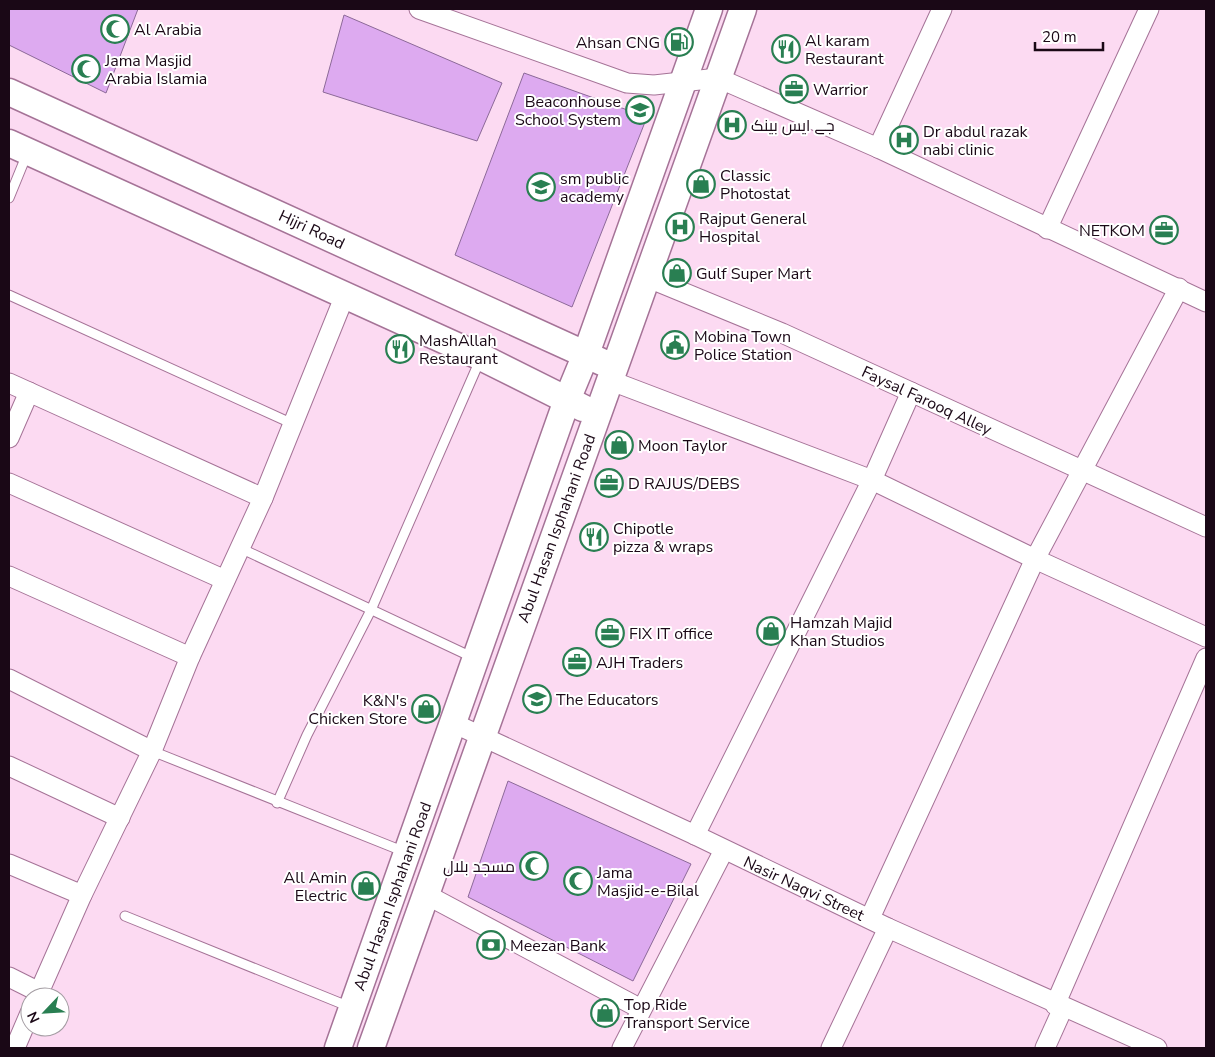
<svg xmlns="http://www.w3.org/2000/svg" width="1215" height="1057" viewBox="0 0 1215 1057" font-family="'Nunito Sans',Cairo,sans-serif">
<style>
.building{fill:#ddaaf0;stroke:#8c6998}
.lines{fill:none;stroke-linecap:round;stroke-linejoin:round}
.lane-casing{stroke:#a57397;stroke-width:11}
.street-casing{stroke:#a57397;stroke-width:21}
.secondary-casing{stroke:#a57397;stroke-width:29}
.lane{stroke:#fff;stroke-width:9}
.street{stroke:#fff;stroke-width:19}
.secondary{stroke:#fff;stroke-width:26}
.labels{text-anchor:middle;stroke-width:4;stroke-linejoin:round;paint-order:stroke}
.poi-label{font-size:16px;fill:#1a0816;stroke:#fff;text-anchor:start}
.street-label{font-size:16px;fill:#1a0816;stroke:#fff}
</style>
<rect width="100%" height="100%" fill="#fcdaf2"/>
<g class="building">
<path d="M9,9h129l-32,84 -97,-48z"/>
<path d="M344,15l158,68 -25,58 -154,-49z"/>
<path d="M524,73l123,44 -75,190 -117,-52z"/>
<path d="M508,781l183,83 -58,117 -165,-84z"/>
</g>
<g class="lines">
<defs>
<g id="lane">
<path d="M9,198l18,-44"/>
<path d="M9,295l284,129"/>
<path d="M240,548l234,110"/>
<path d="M152,751l253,101"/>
<path d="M277,803l30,-68 64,-125 109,-250"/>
<path d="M125,916l225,91"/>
</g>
<g id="street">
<path d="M419,9l208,74 27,2 64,-7 160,70 328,154"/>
<path d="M878,148l64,-139"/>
<path d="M1047,229l102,-220"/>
<path d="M646,277l136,56 424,194"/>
<path d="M609,380l263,100 163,79 171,78"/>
<path d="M9,383l254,115"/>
<path d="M9,438l20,-46"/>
<path d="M9,483l216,97"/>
<path d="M9,576l181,81"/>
<path d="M9,679l143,72"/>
<path d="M453,723l242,112 193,93 269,120"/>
<path d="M9,766l111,52"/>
<path d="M695,835l177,-355 39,-88"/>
<path d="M9,864l73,31"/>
<path d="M425,894l216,115"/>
<path d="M870,918l165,-359 144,-271"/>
<path d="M9,977l30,15"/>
<path d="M37,997l45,-102 70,-144 38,-94 73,-159 82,-203"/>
<path d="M1055,1005l151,-347"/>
<path d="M15,1048l15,-35"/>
<path d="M622,1048l102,-198"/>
<path d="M831,1048l57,-120"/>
<path d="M1045,1048l18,-40"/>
</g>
<g id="secondary">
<path d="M9,92l593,270"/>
<path d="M9,143l472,214 102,51"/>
<path d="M338,1048l229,-648 19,-46 123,-345"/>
<path d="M371,1048l372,-1039"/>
</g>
</defs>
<use href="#lane" class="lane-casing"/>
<use href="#street" class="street-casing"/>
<use href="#secondary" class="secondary-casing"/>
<use href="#lane" class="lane"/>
<use href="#street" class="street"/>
<use href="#secondary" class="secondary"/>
</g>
<defs>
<symbol id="mosque-ring" viewBox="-11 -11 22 22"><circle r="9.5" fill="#fff" stroke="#297f52" stroke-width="1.5"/><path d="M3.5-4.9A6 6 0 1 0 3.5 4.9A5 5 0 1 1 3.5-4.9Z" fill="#297f52"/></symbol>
<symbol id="fuel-ring" viewBox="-11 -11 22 22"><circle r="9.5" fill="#fff" stroke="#297f52" stroke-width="1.5"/><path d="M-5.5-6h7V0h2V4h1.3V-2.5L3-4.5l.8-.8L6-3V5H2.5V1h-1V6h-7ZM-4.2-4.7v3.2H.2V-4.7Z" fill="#297f52"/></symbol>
<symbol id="restaurant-ring" viewBox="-11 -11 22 22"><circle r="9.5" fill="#fff" stroke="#297f52" stroke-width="1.5"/><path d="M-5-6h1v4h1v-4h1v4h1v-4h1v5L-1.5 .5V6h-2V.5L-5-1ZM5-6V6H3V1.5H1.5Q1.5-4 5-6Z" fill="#297f52"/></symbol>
<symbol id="office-ring" viewBox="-11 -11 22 22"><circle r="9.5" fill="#fff" stroke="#297f52" stroke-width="1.5"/><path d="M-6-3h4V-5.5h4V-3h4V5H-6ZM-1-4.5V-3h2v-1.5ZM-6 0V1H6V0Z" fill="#297f52"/></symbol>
<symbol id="school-ring" viewBox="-11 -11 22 22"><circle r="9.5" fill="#fff" stroke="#297f52" stroke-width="1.5"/><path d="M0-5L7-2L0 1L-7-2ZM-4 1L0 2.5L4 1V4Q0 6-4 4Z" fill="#297f52"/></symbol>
<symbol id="hospital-ring" viewBox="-11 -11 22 22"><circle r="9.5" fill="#fff" stroke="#297f52" stroke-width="1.5"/><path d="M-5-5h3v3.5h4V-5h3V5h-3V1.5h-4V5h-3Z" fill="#297f52"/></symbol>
<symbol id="shop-ring" viewBox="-11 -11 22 22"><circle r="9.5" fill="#fff" stroke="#297f52" stroke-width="1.5"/><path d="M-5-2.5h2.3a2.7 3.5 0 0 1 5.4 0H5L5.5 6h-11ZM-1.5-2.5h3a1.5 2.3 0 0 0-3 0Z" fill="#297f52"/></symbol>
<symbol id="civic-ring" viewBox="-11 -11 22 22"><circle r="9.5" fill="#fff" stroke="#297f52" stroke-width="1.5"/><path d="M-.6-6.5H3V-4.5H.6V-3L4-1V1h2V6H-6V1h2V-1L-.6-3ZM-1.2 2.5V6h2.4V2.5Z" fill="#297f52"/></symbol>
<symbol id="bank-ring" viewBox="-11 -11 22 22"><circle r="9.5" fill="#fff" stroke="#297f52" stroke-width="1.5"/><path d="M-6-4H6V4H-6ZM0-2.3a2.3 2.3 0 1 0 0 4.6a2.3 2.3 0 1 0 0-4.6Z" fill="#297f52"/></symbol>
</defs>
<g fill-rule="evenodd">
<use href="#mosque-ring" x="99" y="13" width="32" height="32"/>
<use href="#fuel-ring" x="663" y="26" width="32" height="32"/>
<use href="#restaurant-ring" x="770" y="33" width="32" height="32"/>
<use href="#mosque-ring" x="70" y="53" width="32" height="32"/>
<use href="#office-ring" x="778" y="73" width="32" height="32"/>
<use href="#school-ring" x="624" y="94" width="32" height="32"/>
<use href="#hospital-ring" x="716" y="109" width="32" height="32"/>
<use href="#hospital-ring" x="888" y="124" width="32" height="32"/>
<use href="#shop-ring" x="685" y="168" width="32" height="32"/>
<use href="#school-ring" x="525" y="171" width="32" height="32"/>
<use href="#hospital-ring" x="664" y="211" width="32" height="32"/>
<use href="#office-ring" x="1148" y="214" width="32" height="32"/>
<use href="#shop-ring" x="661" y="257" width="32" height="32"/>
<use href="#civic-ring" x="659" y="329" width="32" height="32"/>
<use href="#restaurant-ring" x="384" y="333" width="32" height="32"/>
<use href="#shop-ring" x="603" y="429" width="32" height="32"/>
<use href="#office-ring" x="593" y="467" width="32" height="32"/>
<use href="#restaurant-ring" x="578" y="521" width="32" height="32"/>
<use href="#shop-ring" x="755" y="615" width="32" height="32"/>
<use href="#office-ring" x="594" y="617" width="32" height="32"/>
<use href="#office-ring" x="561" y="646" width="32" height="32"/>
<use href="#school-ring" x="521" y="683" width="32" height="32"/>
<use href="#shop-ring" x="410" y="693" width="32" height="32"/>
<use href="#mosque-ring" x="518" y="850" width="32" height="32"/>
<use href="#mosque-ring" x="562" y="865" width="32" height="32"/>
<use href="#shop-ring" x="350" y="870" width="32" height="32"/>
<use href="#bank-ring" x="475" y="929" width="32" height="32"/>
<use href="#shop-ring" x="589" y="997" width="32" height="32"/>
</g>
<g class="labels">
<g class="poi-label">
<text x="134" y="35">Al Arabia</text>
<text x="805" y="46">Al karam<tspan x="805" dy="18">Restaurant</tspan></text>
<text x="660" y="48" text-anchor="end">Ahsan CNG</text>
<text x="105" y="66">Jama Masjid<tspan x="105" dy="18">Arabia Islamia</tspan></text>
<text x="813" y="95">Warrior</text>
<text x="621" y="107" text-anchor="end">Beaconhouse<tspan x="621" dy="18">School System</tspan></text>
<text x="751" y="131">جے ایس بینک</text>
<text x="923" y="137">Dr abdul razak<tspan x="923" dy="18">nabi clinic</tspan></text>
<text x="720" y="181">Classic<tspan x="720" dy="18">Photostat</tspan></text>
<text x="560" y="184">sm public<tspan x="560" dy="18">academy</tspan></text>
<text x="699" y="224">Rajput General<tspan x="699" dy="18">Hospital</tspan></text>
<text x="1145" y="236" text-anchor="end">NETKOM</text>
<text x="696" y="279">Gulf Super Mart</text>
<text x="694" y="342">Mobina Town<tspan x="694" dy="18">Police Station</tspan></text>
<text x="419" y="346">MashAllah<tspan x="419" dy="18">Restaurant</tspan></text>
<text x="638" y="451">Moon Taylor</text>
<text x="628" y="489">D RAJUS/DEBS</text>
<text x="613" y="534">Chipotle<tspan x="613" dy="18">pizza &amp; wraps</tspan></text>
<text x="790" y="628">Hamzah Majid<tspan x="790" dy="18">Khan Studios</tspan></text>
<text x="629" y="639">FIX IT office</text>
<text x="596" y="668">AJH Traders</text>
<text x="556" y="705">The Educators</text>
<text x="407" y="706" text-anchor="end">K&amp;N's<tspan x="407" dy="18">Chicken Store</tspan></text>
<text x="515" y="872" text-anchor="end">مسجد بلال</text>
<text x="597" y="878">Jama<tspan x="597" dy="18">Masjid-e-Bilal</tspan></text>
<text x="347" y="883" text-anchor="end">All Amin<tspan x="347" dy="18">Electric</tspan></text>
<text x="510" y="951">Meezan Bank</text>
<text x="624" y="1010">Top Ride<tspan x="624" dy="18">Transport Service</tspan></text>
</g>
<g class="street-label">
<text transform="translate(312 229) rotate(25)" y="6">Hijri Road</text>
<text transform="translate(927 400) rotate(25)" y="6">Faysal Farooq Alley</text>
<text transform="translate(556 528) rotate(-70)" y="6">Abul Hasan Isphahani Road</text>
<text transform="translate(804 888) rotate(25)" y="6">Nasir Naqvi Street</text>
<text transform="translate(392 896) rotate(-70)" y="6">Abul Hasan Isphahani Road</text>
</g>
</g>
<rect width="1215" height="1057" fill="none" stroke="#1a0816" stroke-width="20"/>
<g transform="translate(45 1012) rotate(245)"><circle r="24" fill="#ffffff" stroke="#a39ca2"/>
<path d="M0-4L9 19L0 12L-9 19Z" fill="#297f52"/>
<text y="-8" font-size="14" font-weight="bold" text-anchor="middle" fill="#1a0816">N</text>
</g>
<path d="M1035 42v8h68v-8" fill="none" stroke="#1a0816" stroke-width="2.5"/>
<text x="1042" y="42" font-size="15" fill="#1a0816" stroke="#ffffff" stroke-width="4" paint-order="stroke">20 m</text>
</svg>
